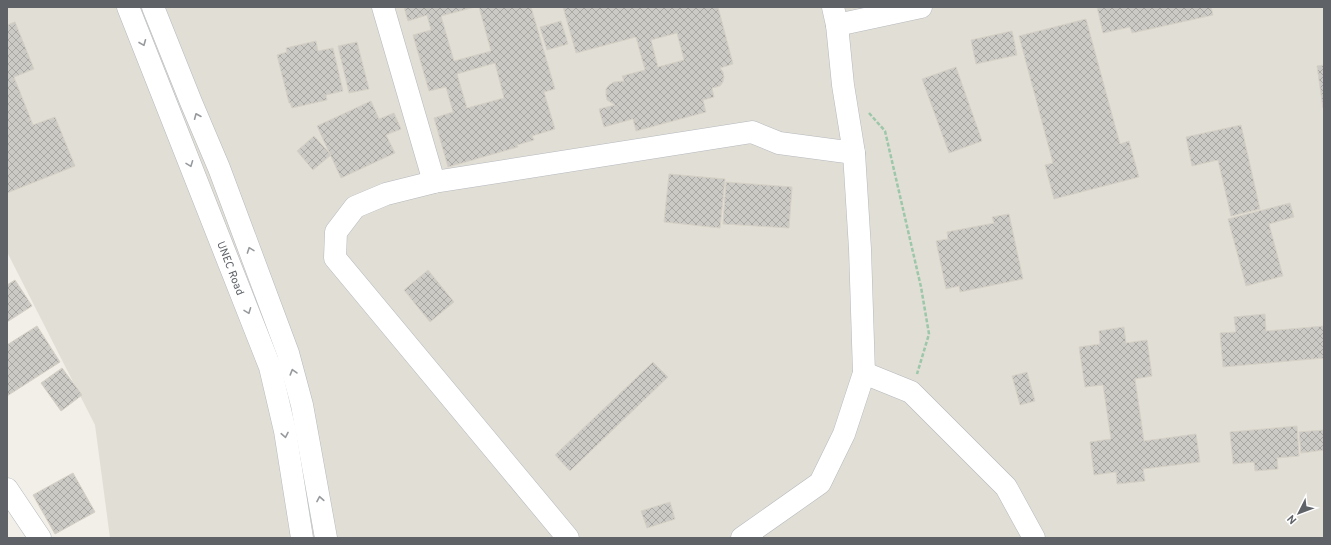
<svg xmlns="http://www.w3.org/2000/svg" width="1331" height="545" viewBox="0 0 1331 545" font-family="Overpass,sans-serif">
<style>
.education{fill:#e1ded6}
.building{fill:url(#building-cross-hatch);stroke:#d6d1c6;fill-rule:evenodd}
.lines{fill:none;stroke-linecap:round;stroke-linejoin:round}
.minor-casing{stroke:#b5b8bc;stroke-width:23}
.path{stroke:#9cc7a9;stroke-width:2.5;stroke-dasharray:4 2;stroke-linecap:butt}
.minor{stroke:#fff;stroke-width:22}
.oneway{stroke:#979a9d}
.labels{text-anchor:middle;stroke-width:3.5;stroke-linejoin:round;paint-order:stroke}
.street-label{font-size:11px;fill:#5f6368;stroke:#fff}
</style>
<defs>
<pattern id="building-cross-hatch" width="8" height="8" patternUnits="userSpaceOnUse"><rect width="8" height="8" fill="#cccac5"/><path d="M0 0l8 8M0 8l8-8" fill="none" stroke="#a9a8a4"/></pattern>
</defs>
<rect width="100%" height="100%" fill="#f1efe8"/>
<path class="education" d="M7,7h1317v531h-1214l-15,-113 -88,-173z"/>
<g class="building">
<path d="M404,7h71l-34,9 13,45 37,-10 -12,-44h52l24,82 -11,3 11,37 -23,7 2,4 -17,5 1,2 -70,20 -14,-49 19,-6 -7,-25 -17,4 -16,-56 18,-5 -4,-15 -19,6zM495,63l9,35 -37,10 -10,-34z"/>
<path d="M563,7h155l15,57 -13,4 3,4 1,5 -1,5 -3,4 -8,2 2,9 -11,3 3,12 -70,19 -3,-12 -29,8 -5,-18 16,-4 -8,-5 -1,-5v-6l3,-4 5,-3 10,-1 -2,-5 23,-6 -9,-33 -60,16zM677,33l7,27 -26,7 -7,-27z"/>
<path d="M1097,7h114l2,8 -81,18 -2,-6 -27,6z"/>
<path d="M1086,19l34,125 9,-3 10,36 -85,22 -9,-34 8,-2 -34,-127z"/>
<path d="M561,21l7,23 -21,6 -7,-23z"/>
<path d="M15,22l19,47 -20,8 19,48 22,-8 20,49 -68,27v-168z"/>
<path d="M1012,31l5,24 -41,9 -5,-24z"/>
<path d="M316,41l2,10 15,-3 10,43 -17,4 1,5 -35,8 -2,-5h-1l-12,-48 10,-3 -1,-4z"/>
<path d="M357,42l12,47 -20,4 -11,-47z"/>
<path d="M1324,65v43h-1l-6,-42z"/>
<path d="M956,67l26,74 -33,12 -27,-74z"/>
<path d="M371,101l8,18 15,-6 7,16 -15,6 9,18 -54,25 -24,-52z"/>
<path d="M1241,125l19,84 -29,7 -13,-56 -26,6 -6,-29z"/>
<path d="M314,136l17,19 -18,15 -16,-19z"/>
<path d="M669,174l56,5 -5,49 -56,-6z"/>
<path d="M726,182l66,5 -3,41 -66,-4z"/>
<path d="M1290,203l4,14 -25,7 14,52 -37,10 -18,-67z"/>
<path d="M1009,214l14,65 -63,13 -1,-6 -13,3 -10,-48 12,-2 -1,-7 47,-9 -2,-6z"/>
<path d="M428,270l26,32 -24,20 -26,-32z"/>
<path d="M15,280l17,26 -25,16v-37z"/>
<path d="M1265,314l1,17 58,-5v32l-101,9 -3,-34 16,-1 -2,-15z"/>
<path d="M37,326l23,36 -53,34v-51z"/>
<path d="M1124,327l2,16 21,-3 5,36 -17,3 9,62 52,-7 4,28 -57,7 2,12 -28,3 -1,-12 -22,3 -4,-33 21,-3 -8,-54 -18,2 -6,-40 21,-3 -1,-13z"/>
<path d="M653,362l15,15 -98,94 -15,-16z"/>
<path d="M62,368l20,27 -21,16 -20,-28z"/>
<path d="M1027,372l8,29 -15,4 -8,-29z"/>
<path d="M1297,426l2,30 -22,2 1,11 -23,2 -1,-9 -21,2 -3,-32z"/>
<path d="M1324,430v20l-23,3 -2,-21z"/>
<path d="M73,473l22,39 -40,22 -22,-39z"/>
<path d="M670,502l5,17 -28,9 -6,-17z"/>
</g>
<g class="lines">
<defs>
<g id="minor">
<path d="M128,7l142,360 15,64 17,107"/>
<path d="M153,7l38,95 28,66 69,185 14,52 24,133"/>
<path d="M383,7l51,175"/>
<path d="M837,25l84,-18"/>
<path d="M864,373l47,19 95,95 28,51"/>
<path d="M7,489l33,49"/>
<path d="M568,538l-233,-280 1,-26 19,-25 31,-13 48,-12 318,-50 27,11 75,10"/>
<path d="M742,538l78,-55 24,-49 20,-61 -4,-124 -6,-96 -11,-68 -6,-60 -4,-18"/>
</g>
</defs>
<use href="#minor" class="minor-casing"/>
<path class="path" d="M869,113l16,18 36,156 8,47 -12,40"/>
<use href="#minor" class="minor"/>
</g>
<defs><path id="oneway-chevron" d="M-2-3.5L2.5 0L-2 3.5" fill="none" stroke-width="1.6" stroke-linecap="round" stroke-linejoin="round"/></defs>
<g class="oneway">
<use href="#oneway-chevron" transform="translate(143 43) rotate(68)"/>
<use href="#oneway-chevron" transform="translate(197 116) rotate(-113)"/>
<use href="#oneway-chevron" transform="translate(190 164) rotate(69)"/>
<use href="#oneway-chevron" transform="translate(250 250) rotate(-110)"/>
<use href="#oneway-chevron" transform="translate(248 311) rotate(69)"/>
<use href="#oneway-chevron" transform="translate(293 372) rotate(-106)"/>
<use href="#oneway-chevron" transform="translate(285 435) rotate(79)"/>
<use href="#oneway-chevron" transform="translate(320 499) rotate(-100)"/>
</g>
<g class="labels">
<g class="street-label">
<text transform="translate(231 268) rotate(69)" y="4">UNEC Road</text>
</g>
</g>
<rect width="1331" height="545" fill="none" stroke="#5f6368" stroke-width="16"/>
<g transform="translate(1299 513) rotate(228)" stroke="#ffffff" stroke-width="3" paint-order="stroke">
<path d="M0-3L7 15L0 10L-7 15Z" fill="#5f6368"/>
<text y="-6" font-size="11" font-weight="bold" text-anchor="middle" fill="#5f6368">N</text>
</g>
</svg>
